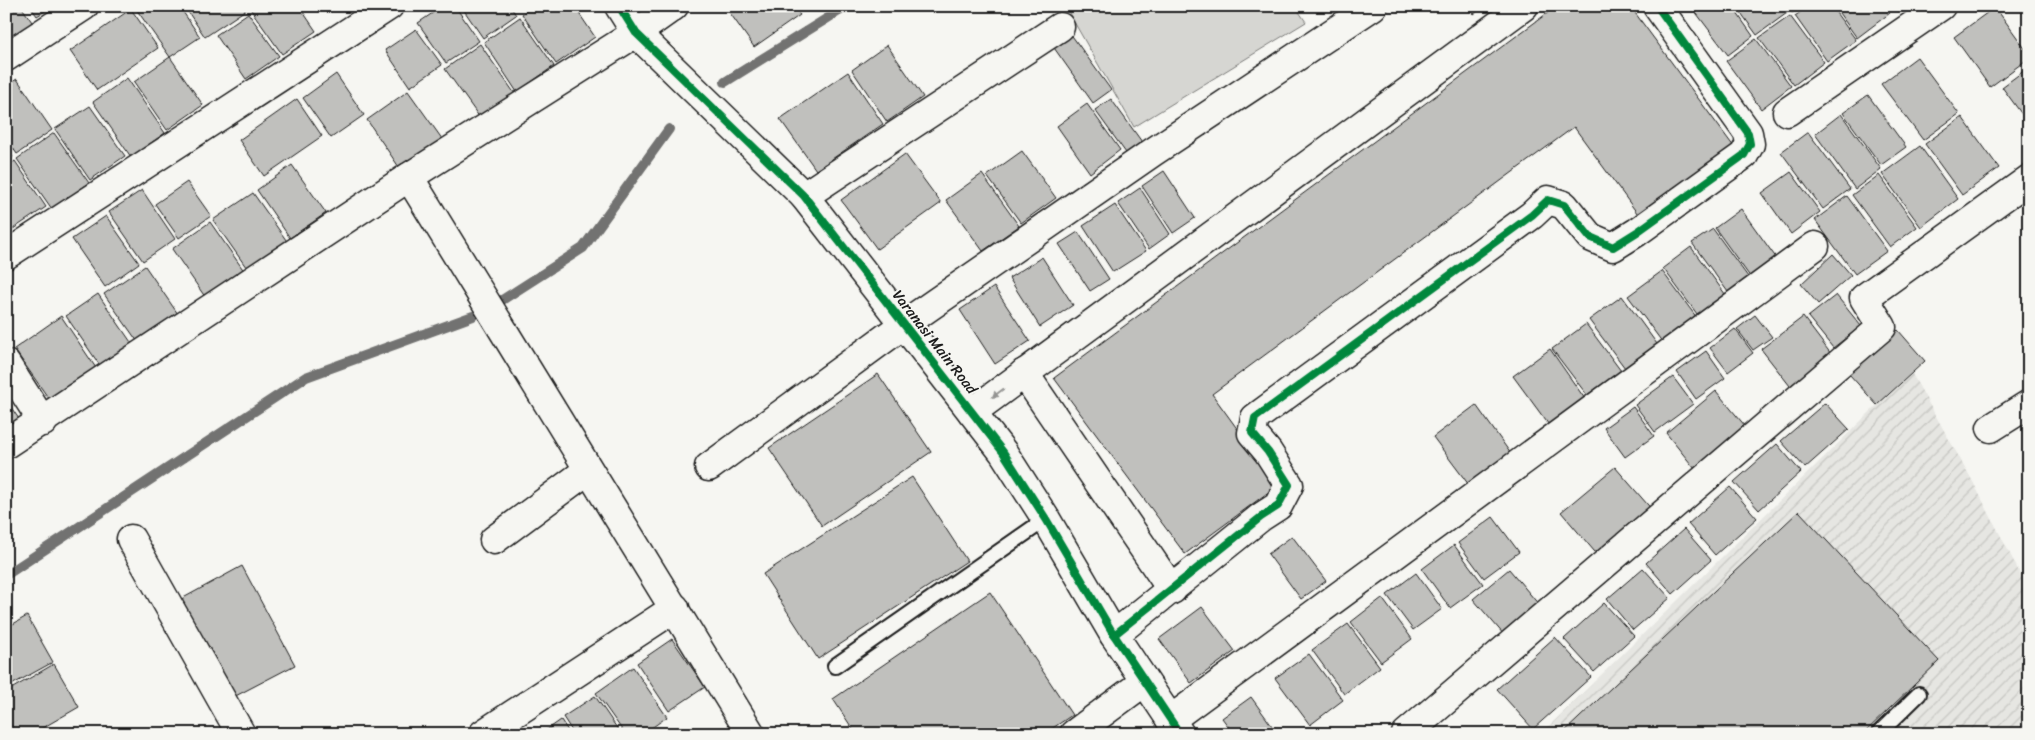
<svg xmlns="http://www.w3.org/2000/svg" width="2035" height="740" viewBox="0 0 2035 740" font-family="Sriracha,sans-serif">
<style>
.industrial{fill:url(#industrial-furrows)}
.green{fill:#d6d6d2;stroke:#797977}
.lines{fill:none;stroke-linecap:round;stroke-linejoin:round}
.stream{stroke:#727271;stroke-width:10}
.building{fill:#c0c0bd;stroke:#1c1c1c}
.service-casing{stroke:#1c1c1c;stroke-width:18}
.minor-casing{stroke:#1c1c1c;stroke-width:31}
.tertiary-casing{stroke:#1c1c1c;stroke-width:31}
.service{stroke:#f6f6f2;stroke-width:14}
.minor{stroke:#f6f6f2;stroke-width:28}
.tertiary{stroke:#f6f6f2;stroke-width:28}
.cycleway-casing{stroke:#f6f6f2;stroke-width:11}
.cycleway{stroke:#00873e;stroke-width:8}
.oneway{fill:#949492}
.labels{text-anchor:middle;stroke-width:4;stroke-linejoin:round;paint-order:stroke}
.street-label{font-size:15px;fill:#1c1c1c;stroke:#f6f6f2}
</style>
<defs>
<pattern id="industrial-furrows" width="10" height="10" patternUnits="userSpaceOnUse" patternTransform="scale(1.25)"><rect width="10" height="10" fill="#e6e6e2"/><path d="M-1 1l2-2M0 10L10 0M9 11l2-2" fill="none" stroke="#c5c5c1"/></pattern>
</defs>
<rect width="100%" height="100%" fill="#f6f6f2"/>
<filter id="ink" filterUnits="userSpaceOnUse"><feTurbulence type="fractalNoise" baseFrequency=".02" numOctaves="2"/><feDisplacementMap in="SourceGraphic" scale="10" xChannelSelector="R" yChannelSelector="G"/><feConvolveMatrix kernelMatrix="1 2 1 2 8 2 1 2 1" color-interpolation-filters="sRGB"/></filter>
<g filter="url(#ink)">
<path class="industrial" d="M1911,372l61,108 57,111v143h-488z"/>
<path class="green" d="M1065,6h230l11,16 -172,105z"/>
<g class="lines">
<g class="stream">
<path d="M725,82l122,-76"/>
<path d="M499,302l84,-54 86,-119"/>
<path d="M6,575l300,-198 167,-61"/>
</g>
</g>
<g class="building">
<path d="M6,6h15l13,19 -28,20z"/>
<path d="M30,6h23l-16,10z"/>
<path d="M134,6h45l21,31 -30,20z"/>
<path d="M184,6h61l2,3 -42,28z"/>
<path d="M257,6h42l17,25 -34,23 -31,-44z"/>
<path d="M443,6h12l24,35 -33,22 -28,-40z"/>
<path d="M461,6h49l6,9 -33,23z"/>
<path d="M533,6h41l21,31 -39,27 -34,-50z"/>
<path d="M725,6h68l7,9 -46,32z"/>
<path d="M1468,6h17l-11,8z"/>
<path d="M1557,6h73l104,141 -94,70 -66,-90 -362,267 66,91 -93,69 -131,-176z"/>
<path d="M1698,6h34l21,30 -25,19 -34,-45z"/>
<path d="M1736,6h45l6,7 -30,22z"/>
<path d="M1786,6h15l-9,7z"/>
<path d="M1809,6h22l25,34 -29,21 -32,-45z"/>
<path d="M1834,6h51l5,7 -33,25z"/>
<path d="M1995,7l34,47v4l-39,29 -36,-50z"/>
<path d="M131,9l27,39 -61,42 -27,-39z"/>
<path d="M248,13l31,43 -33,23 -30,-44z"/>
<path d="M1790,16l34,46 -30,23 -35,-47z"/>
<path d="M520,17l34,49 -37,26 -33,-50z"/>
<path d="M416,29l26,36 -32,22 -25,-37z"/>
<path d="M1070,33l41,57 -18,13 -41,-58z"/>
<path d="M1756,39l35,47 -30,23 -35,-48z"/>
<path d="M480,44l35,50 -35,24 -35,-49z"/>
<path d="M887,45l36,52 -36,25 -35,-52z"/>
<path d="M170,57l33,48 -36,25 -33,-48z"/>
<path d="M1917,57l42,57 -36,26 -42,-56z"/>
<path d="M2029,67v57l-27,-37z"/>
<path d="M848,72l35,52 -67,46 -36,-51z"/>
<path d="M336,74l28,41 -33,23 -28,-40z"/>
<path d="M127,78l38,55 -34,24 -38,-55z"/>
<path d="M17,79l35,51 -35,24 -11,-16v-52z"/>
<path d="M408,91l37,52 -42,30 -36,-53z"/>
<path d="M1868,95l38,52 -25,18 -38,-52z"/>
<path d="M297,99l25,37 -58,40 -25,-36z"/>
<path d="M1111,99l31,43 -16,11 -31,-43z"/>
<path d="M1087,104l33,46 -30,23 -33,-47z"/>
<path d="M90,106l35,50 -35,24 -35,-51z"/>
<path d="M1841,114l40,55 -26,20 -40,-55z"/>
<path d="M1962,117l37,51 -37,27 -37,-51z"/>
<path d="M1808,132l42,57 -27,20 -42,-57z"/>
<path d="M54,133l35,50 -37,26 -35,-50z"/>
<path d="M1920,146l38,53 -37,28 -39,-53z"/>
<path d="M6,147l7,10 -7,5z"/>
<path d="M1022,151l34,47 -35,25 -34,-47z"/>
<path d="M905,154l36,49 -64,46 -36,-49z"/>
<path d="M15,161l31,46 -33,22 -7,-10v-52z"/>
<path d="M292,165l34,48 -36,25 -33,-48z"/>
<path d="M1164,171l31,47 -22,15 -31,-47z"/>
<path d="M1791,172l29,40 -29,22 -29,-41z"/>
<path d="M982,174l37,52 -36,25 -37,-51z"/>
<path d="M1879,175l38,52 -27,20 -38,-52z"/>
<path d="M187,182l24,34 -32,22 -24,-34z"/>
<path d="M1140,188l30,46 -21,15 -31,-46z"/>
<path d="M142,190l33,49 -32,22 -34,-49z"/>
<path d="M253,193l38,54 -40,27 -38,-54z"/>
<path d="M1847,196l40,55 -32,23 -40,-54z"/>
<path d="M1115,205l31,46 -33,21 -30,-46z"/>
<path d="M1741,209l36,50 -26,19 -36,-50z"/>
<path d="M106,216l33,47 -34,24 -33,-48z"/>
<path d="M210,222l39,56 -39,26 -38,-55z"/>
<path d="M6,227l5,7 -5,4z"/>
<path d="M1713,229l35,48 -20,15 -36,-49z"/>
<path d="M1078,232l31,47 -19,12 -31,-47z"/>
<path d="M1691,247l37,51 -28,20 -37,-50z"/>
<path d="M1833,254l18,21 -33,29 -17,-20z"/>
<path d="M1042,257l31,48 -33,22 -31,-49z"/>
<path d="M145,266l35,51 -40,28 -36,-51z"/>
<path d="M1662,271l35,47 -34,25 -35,-47z"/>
<path d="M994,287l36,54 -35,23 -35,-54z"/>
<path d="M98,294l37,54 -32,22 -37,-54z"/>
<path d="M1836,295l25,31 -28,22 -25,-31z"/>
<path d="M1622,296l35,48 -32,24 -36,-48z"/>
<path d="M1755,315l17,22 -19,13 -16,-21z"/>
<path d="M61,316l39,58 -46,32 -40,-57z"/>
<path d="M1803,317l28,37 -41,32 -29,-37z"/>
<path d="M1586,324l35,47 -34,24 -35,-46z"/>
<path d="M1735,329l18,24 -25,19 -18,-24z"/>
<path d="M1898,330l27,31 -48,44 -28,-31z"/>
<path d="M1550,349l35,50 -36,26 -36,-49z"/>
<path d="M1706,351l19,27 -29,21 -19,-27z"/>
<path d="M878,374l53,78 -109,74 -53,-78z"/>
<path d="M1673,377l20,27 -38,28 -20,-27z"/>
<path d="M1716,391l30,36 -51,42 -29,-36z"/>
<path d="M6,400l13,19 -13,9z"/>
<path d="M1825,403l24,26 -44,39 -24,-27z"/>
<path d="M1476,405l35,49 -42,31 -36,-48z"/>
<path d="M1633,407l21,29 -29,21 -21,-29z"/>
<path d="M1777,444l24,28 -42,38 -25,-28z"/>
<path d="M1615,467l39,45 -54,46 -39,-46z"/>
<path d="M912,477l55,84 -149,98 -55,-85z"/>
<path d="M1730,487l27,31 -42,37 -27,-31z"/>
<path d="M1799,511l140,150 -76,73h-301z"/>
<path d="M1493,517l26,35 -35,26 -26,-35z"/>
<path d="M1684,529l27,31 -38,34 -27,-31z"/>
<path d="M1292,536l34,45 -25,18 -33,-45z"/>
<path d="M1454,545l29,39 -33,24 -28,-39z"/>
<path d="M242,566l53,99 -69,36 -52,-98z"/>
<path d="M1643,568l27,30 -37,32 -26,-31z"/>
<path d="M1509,569l31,37 -35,30 -32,-37z"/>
<path d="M1416,573l26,36 -29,21 -26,-35z"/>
<path d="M990,592l82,123 -28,19h-188l-23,-35z"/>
<path d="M1382,598l30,41 -31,23 -30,-40z"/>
<path d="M1604,603l30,33 -40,36 -30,-33z"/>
<path d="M1202,607l33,44 -44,32 -32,-44z"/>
<path d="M27,616l26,46 -47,26v-60z"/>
<path d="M1348,624l32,43 -36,27 -32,-44z"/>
<path d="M1555,637l36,40 -58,52 -36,-40z"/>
<path d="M672,639l33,48 -36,24 -32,-48z"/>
<path d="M1309,654l34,46 -33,25 -35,-47z"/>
<path d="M54,664l25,43 -47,27h-16l-10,-17v-25z"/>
<path d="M633,667l34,50 -24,17h-18l-29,-41z"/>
<path d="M595,696l26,38h-47l-11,-17z"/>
<path d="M1251,697l21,29 -11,8h-27l-12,-16z"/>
<path d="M561,720l9,14h-29z"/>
</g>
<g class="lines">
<defs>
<g id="service">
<path d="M835,666l211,-147"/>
<path d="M1878,734l41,-40"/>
</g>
<g id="minor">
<path d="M6,57l78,-51"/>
<path d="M1787,112l154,-106"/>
<path d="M409,177l342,557"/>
<path d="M804,196l256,-169"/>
<path d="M6,255l383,-249"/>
<path d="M6,364l37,58"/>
<path d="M1024,373l148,217"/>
<path d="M972,412l552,-406"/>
<path d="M1991,428l38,-24"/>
<path d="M6,444l403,-267 227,-144 38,-27"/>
<path d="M709,467l194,-142 250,-173 220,-146"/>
<path d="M131,539l110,195"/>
<path d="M494,540l94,-70"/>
<path d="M1114,635l147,-118 17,-11 11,-21 -21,-33 -16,-19 3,-15 277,-203 16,-15 16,5 26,32 23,10 24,-15 107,-77 6,-11 -2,-11 -91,-127"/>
<path d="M1170,720l645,-474"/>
<path d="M483,734l192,-126"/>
<path d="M1074,734l70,-52"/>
<path d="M1406,734l476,-407 -18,-29 165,-119"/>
</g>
<path id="tertiary" d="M619,6l17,27 168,163 199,256 43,67 68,116 66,99"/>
</defs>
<use href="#service" class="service-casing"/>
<use href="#minor" class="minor-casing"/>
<use href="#tertiary" class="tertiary-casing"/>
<use href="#service" class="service"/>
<use href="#minor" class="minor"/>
<use href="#tertiary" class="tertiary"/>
<defs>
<g id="cycleway">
<path d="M619,6l17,27 168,163 199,256 43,67 68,116 66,99"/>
<path d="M1114,635l147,-118 17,-11 11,-21 -21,-33 -16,-19 3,-15 277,-203 16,-15 16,5 26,32 23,10 24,-15 107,-77 6,-11 -2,-11 -91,-127"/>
</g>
</defs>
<use href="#cycleway" class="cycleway-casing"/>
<use href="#cycleway" class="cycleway"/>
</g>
<defs><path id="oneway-solid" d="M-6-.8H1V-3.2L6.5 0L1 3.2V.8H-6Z" transform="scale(1.25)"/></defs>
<use class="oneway" href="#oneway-solid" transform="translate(998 393) rotate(143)"/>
</g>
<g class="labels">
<g class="street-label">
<text transform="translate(935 342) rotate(52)" y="5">Varanasi Main Road</text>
</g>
</g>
<rect width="2035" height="740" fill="none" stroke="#f6f6f2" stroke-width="25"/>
<rect x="12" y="12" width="2010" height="715" fill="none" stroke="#1c1c1c" stroke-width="2" filter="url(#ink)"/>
</svg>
